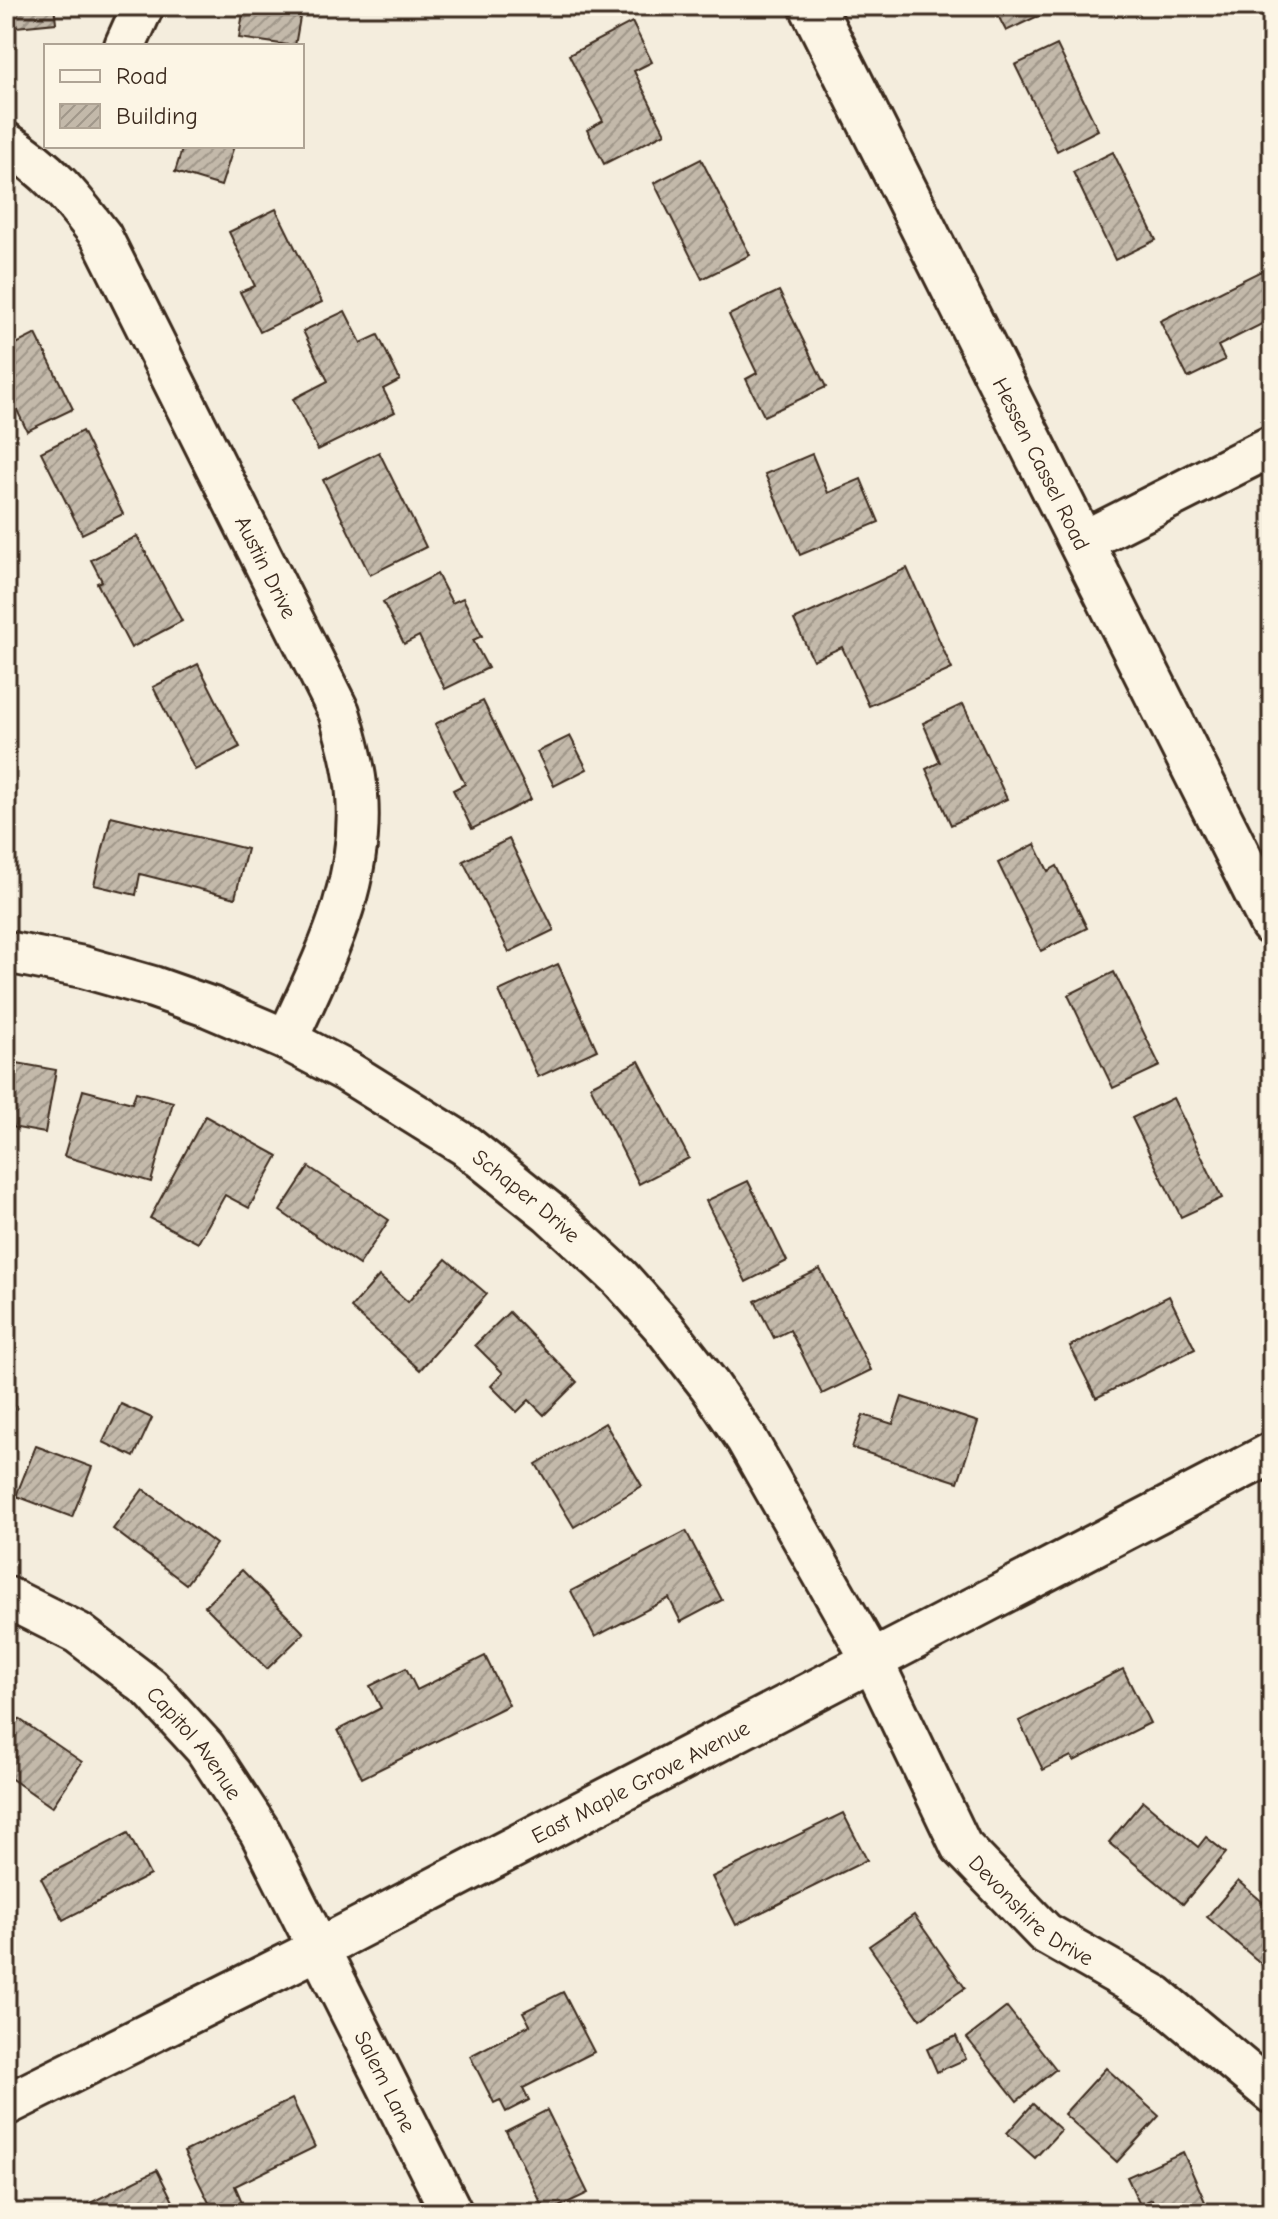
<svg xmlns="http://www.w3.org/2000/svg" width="1278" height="2219" viewBox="0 0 1278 2219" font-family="'Comic Neue',sans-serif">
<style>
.building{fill:url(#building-hatch);stroke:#3b2a1e;stroke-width:2}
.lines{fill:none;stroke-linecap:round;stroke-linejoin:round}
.minor-casing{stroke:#3b2a1e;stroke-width:46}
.major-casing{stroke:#3b2a1e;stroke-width:50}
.minor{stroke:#fcf5e5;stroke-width:40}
.major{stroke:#fcf5e5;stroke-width:44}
.labels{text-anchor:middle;stroke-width:6;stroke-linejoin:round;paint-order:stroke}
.street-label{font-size:22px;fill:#3b2a1e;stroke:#fcf5e5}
</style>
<defs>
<pattern id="building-hatch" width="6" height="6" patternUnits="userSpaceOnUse" patternTransform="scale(2)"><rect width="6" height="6" fill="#c3b9aa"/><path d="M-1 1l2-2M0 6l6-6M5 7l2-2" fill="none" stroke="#a0978a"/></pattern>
</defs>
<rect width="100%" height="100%" fill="#f4eddd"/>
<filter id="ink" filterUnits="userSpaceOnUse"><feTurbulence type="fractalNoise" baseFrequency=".0125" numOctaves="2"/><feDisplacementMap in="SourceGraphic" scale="16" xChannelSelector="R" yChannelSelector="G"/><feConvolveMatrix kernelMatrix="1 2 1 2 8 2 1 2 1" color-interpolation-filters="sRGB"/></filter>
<g filter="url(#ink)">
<g class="building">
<path d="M6,6h48l2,17 -50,5z"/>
<path d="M244,6h58l-7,40 -56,-8z"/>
<path d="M993,6h64v1l-51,24z"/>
<path d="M632,22l20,40 -18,9 31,62 -61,31 -17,-34 16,-9 -34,-66z"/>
<path d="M1057,45l41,85 -41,21 -42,-86z"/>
<path d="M183,146h51l-13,40 -46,-14z"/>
<path d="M1113,152l43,88 -41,20 -42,-88z"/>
<path d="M701,159l49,96 -48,24 -48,-96z"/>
<path d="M276,209l46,93 -62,30 -20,-40 15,-6 -26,-54z"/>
<path d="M1261,271l11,22v26l-54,27 7,14 -37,18 -28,-57z"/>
<path d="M779,291l47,96 -62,29 -18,-37 11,-6 -28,-58z"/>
<path d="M345,311l16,32 17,-8 22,45 -17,9 12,23 -77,38 -25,-51 35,-18 -25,-50z"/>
<path d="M36,334l37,75 -46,22 -11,-23 -3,2 -7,-14v-47z"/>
<path d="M82,431l41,83 -41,20 -41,-82z"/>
<path d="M379,452l47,95 -56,28 -47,-95z"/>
<path d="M812,454l16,39 33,-14 18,43 -79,33 -35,-81z"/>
<path d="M137,536l45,85 -51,27 -34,-65 5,-2 -11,-21z"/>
<path d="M907,568l45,101 -83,37 -27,-59 -29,13 -19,-40z"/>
<path d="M437,574l15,29 11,-5 19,38 -9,4 15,28 -43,21 -26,-53 -15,8 -21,-42z"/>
<path d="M198,664l42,83 -45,23 -42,-83z"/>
<path d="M483,701l48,98 -59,30 -19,-39 12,-6 -30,-60z"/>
<path d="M963,704l44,95 -56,26 -25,-56 14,-7 -17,-39z"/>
<path d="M570,736l17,33 -33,17 -17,-34z"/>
<path d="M6,763l6,1 -5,70h-1z"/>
<path d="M111,816l136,33 -12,49 -95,-24 -4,21 -42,-10z"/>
<path d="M509,839l45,91 -45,22 -46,-91z"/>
<path d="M1035,844l13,27 9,-5 30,62 -46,23 -43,-88z"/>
<path d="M558,964l39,86 -59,27 -39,-86z"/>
<path d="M1114,972l46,94 -47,22 -45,-93z"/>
<path d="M639,1061l50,97 -50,26 -49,-98z"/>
<path d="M17,1063l39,7 -11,63 -39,-7v-51l9,2z"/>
<path d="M83,1090l49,13 4,-11 37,10 -22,80 -87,-26z"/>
<path d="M1173,1098l49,100 -41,19 -49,-99z"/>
<path d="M205,1116l73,40 -29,52 -24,-13 -27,48 -48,-25z"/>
<path d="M309,1167l80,53 -30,45 -79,-54z"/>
<path d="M748,1181l39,80 -41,21 -40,-81z"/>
<path d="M446,1259l41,35 -67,76 -69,-62 28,-32 29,26z"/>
<path d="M820,1269l51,101 -49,24 -32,-64 -16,8 -19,-37z"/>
<path d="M1169,1296l26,53 -99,49 -26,-52z"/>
<path d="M509,1312l68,70 -33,33 -15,-15 -12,12 -26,-26 12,-13 -28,-28z"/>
<path d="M6,1384h9l-1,31h-8z"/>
<path d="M902,1397l76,25 -20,60 -106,-34 11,-33 30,9z"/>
<path d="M121,1404l31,14 -18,39 -31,-15z"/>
<path d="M605,1423l37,63 -68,41 -38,-63z"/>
<path d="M36,1446l56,21 -20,50 -56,-21z"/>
<path d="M143,1489l73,55 -30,40 -73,-55z"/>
<path d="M686,1531l36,69 -41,22 -12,-24 -74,39 -24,-46z"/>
<path d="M242,1570l62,63 -37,36 -62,-63z"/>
<path d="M485,1656l24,49 -147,73 -24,-48 43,-22 -11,-22 36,-18 11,22z"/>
<path d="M1123,1669l27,54 -76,38 -3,-5 -28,14 -24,-49z"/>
<path d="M6,1710l76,52 -30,45 -46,-32z"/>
<path d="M1143,1801l55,46 8,-10 20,16 -43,51 -74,-62z"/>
<path d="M843,1813l24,47 -131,65 -24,-48z"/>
<path d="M128,1833l22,42 -87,45 -22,-42z"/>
<path d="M1238,1881l34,29v63l-65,-56z"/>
<path d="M914,1915l51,73 -45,31 -51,-73z"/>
<path d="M563,1992l31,60 -71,36 6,12 -23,12 -6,-12 -6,3 -24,-47 60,-31 -7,-13z"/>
<path d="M1007,2007l49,62 -39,32 -50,-63z"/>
<path d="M956,2036l10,23 -29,13 -10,-23z"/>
<path d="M1106,2068l53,48 -42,46 -53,-48z"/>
<path d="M292,2099l23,48 -80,39 7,16 -28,11 -30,-61z"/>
<path d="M1033,2104l28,26 -26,28 -28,-25z"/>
<path d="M547,2110l41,83 -42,20 -40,-82z"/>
<path d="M1183,2152l27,61h-52l-6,-14 -12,6 -13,-28z"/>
<path d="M157,2170l22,43h-92l-3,-7z"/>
<path d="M1086,2202l5,11h-30z"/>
</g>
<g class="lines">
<defs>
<g id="minor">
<path d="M125,46l18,-40"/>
<path id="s1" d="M6,143c43,26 65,54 95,93l238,476c8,27 16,55 18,83 7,91 -34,165 -70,245"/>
<path d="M1080,543l192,-97"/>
<path id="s2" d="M6,952l77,15 70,20 57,20 77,33 59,31 119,74 85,68 70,65 43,48 47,60 37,54 125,220 89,186 84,87 111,63 116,97"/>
<path id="s3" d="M6,1597l72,36 72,55 55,60 55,84 192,381"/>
<path id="s4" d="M6,2105l312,-156 954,-496"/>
</g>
<g id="major">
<path id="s5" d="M812,6l460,917"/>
</g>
</defs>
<use href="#minor" class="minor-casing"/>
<use href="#major" class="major-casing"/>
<use href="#minor" class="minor"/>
<use href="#major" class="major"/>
</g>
</g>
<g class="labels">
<g class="street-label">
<text dy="8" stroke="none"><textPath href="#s5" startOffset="512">Hessen Cassel Road</textPath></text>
<text dy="8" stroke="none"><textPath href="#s1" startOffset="504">Austin Drive</textPath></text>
<text dy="8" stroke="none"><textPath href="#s2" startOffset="582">Schaper Drive</textPath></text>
<text dy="8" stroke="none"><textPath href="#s3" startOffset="242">Capitol Avenue</textPath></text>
<text dy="8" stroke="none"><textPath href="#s4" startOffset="712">East Maple Grove Avenue</textPath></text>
<text dy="8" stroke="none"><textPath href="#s2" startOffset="1468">Devonshire Drive</textPath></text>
<text dy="8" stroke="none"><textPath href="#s3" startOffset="632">Salem Lane</textPath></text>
</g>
</g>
<rect width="1278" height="2219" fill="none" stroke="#fcf5e5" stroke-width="32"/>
<rect x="16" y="16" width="1246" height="2187" fill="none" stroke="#3b2a1e" stroke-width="3" filter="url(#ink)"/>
<rect x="44" y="44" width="260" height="104" fill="#fcf5e5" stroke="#afa495" stroke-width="2"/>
<rect x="60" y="70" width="40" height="12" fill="#fcf5e5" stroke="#afa495" stroke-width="2"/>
<text x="116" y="84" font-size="24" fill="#3b2a1e">Road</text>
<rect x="60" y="104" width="40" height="24" fill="url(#building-hatch)" stroke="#afa495" stroke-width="2"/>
<text x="116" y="124" font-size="24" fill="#3b2a1e">Building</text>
</svg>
